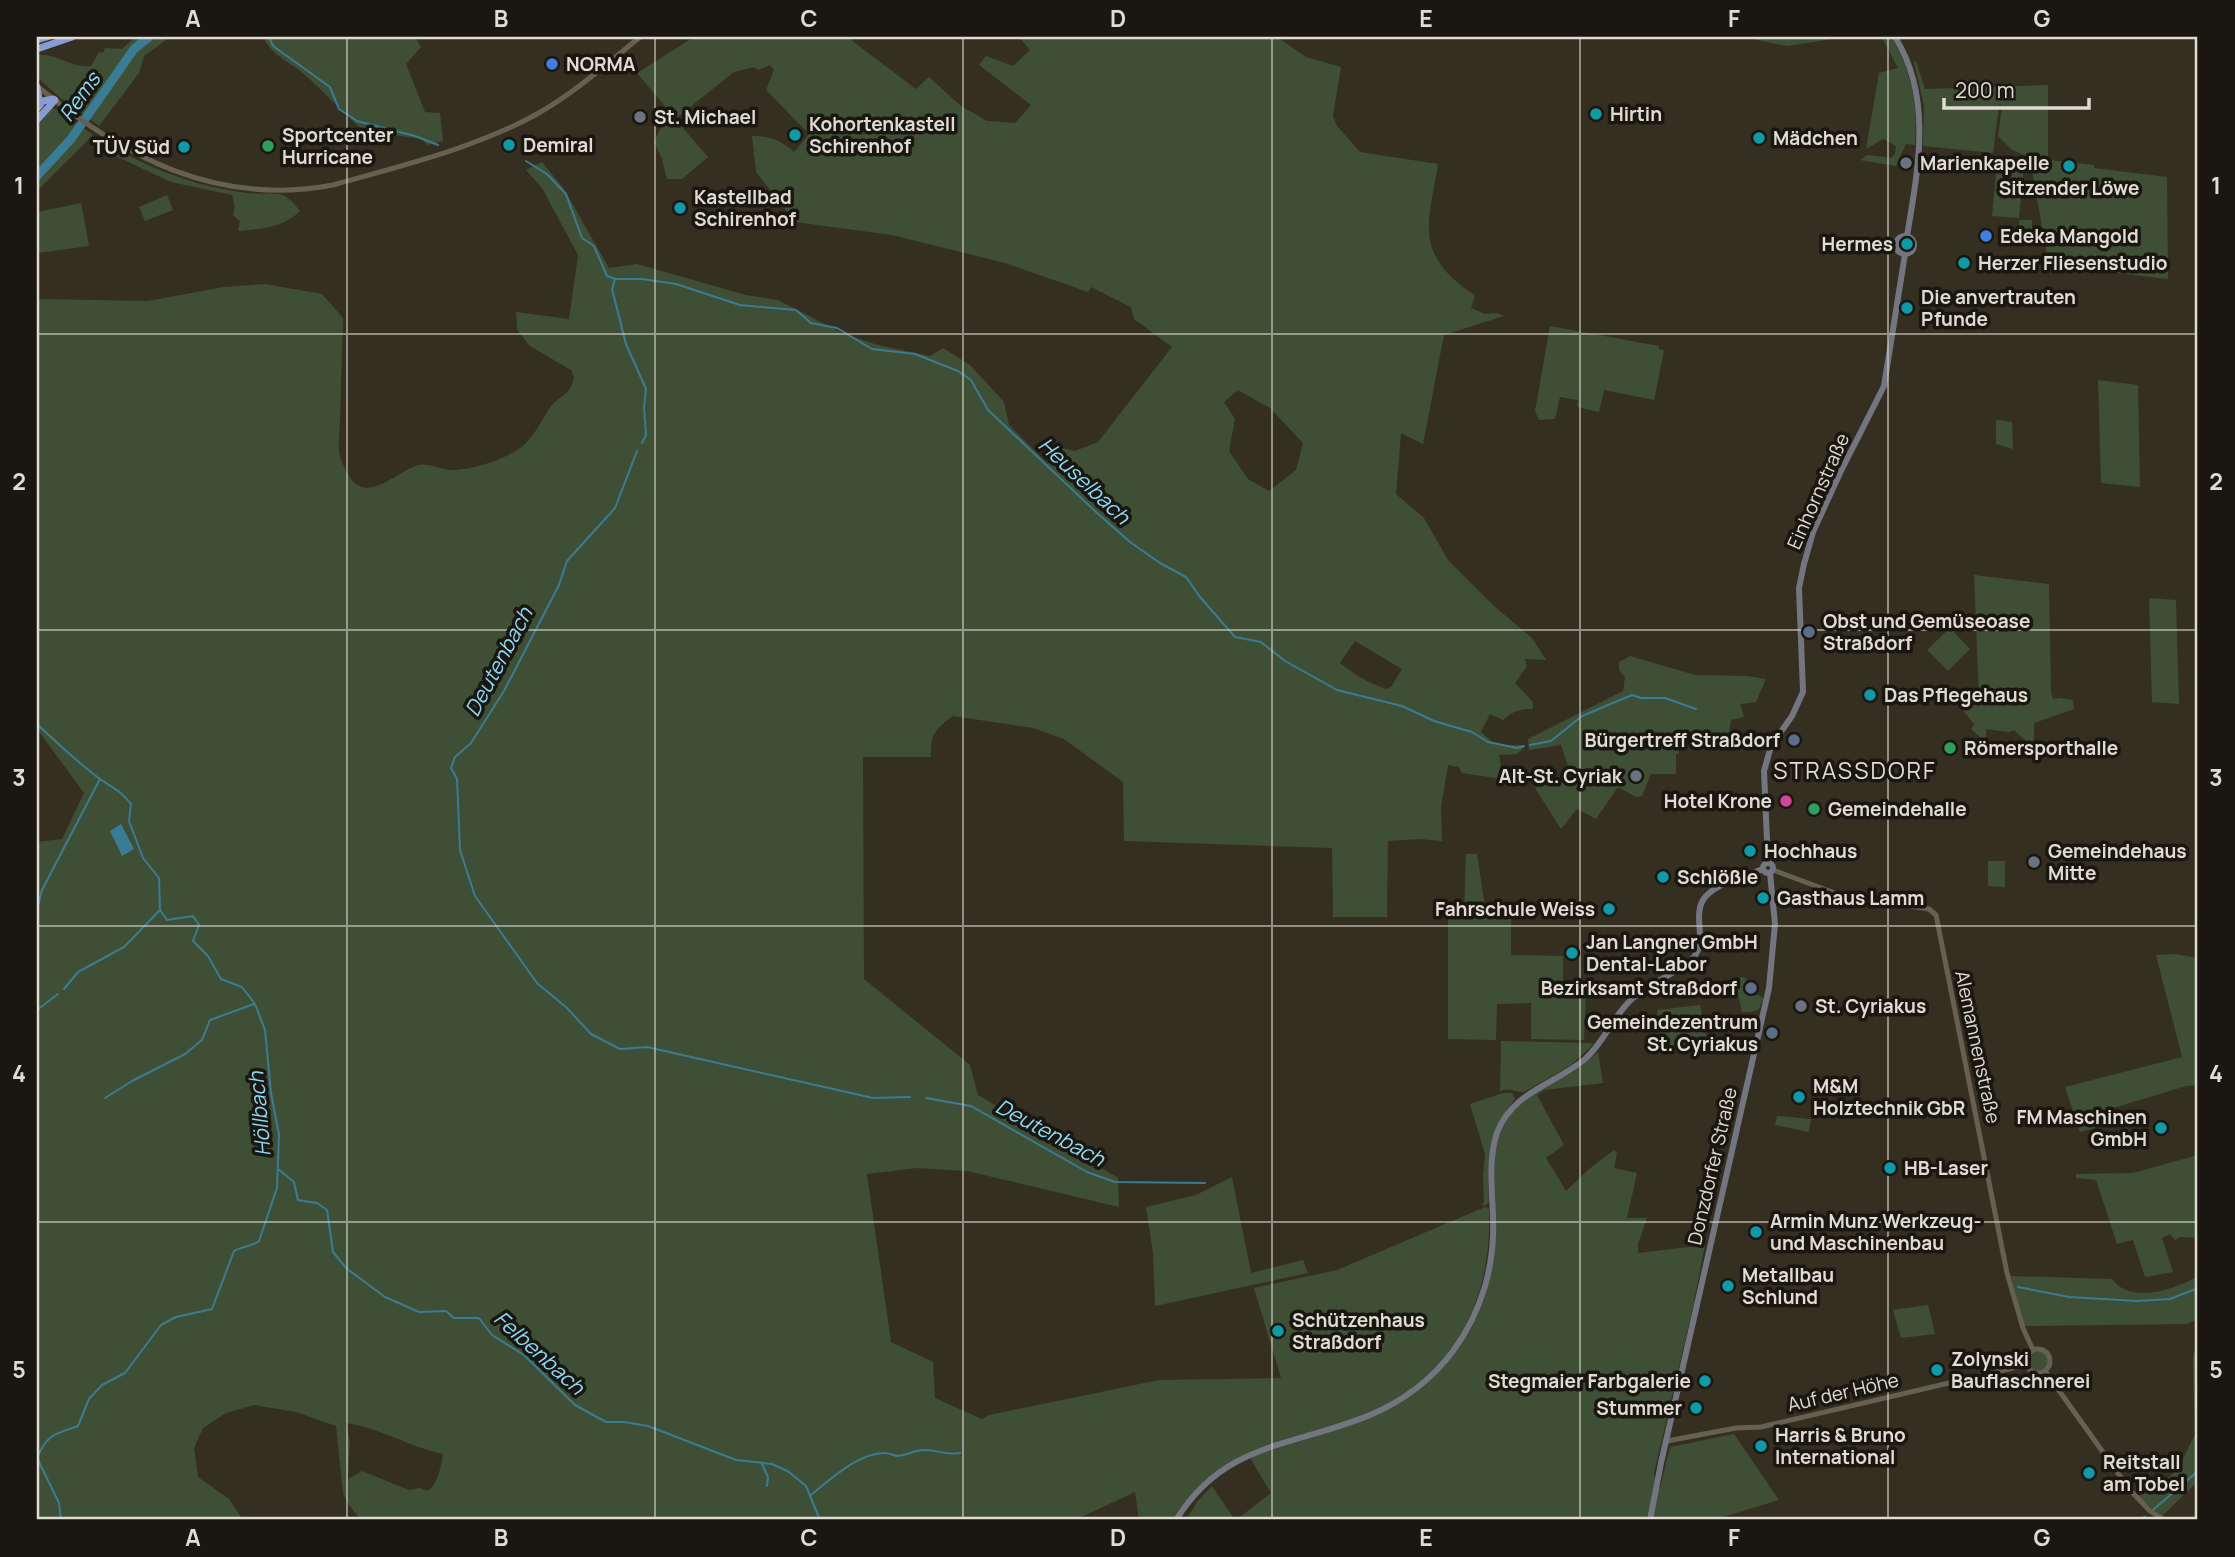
<svg xmlns="http://www.w3.org/2000/svg" width="2235" height="1557" viewBox="0 0 2235 1557" font-family="Manrope,sans-serif">
<style>
.green{fill:#3f4f35;fill-rule:evenodd}
.water{fill:#3a7c93}
.lines{fill:none;stroke-linecap:round;stroke-linejoin:round}
.stream{stroke:#3a7c93;stroke-width:2}
.river{stroke:#3a7c93;stroke-width:9}
.tertiary{stroke:#676051;stroke-width:5}
.secondary{stroke:#737681;stroke-width:6}
.trunk{stroke:#889cd2;stroke-width:7}
.grid{fill:none;stroke:#e0dcd3;stroke-width:2;stroke-opacity:0.55}
.shop-dot{fill:#3f7fe0;stroke:#1a1711;stroke-width:2.5}
.culture-dot{fill:#0f9aa8;stroke:#1a1711;stroke-width:2.5}
.worship-dot{fill:#6b7280;stroke:#1a1711;stroke-width:2.5}
.leisure-dot{fill:#2e9e5b;stroke:#1a1711;stroke-width:2.5}
.service-dot{fill:#5c6f8a;stroke:#1a1711;stroke-width:2.5}
.hotel-dot{fill:#d1479c;stroke:#1a1711;stroke-width:2.5}
.labels{text-anchor:middle;stroke-width:7;stroke-linejoin:round;paint-order:stroke}
.poi-label{font-size:19px;font-weight:bold;fill:#e0dcd3;stroke:#1a1711;text-anchor:start}
.street-label{font-size:19px;fill:#e0dcd3;stroke:#1a1711}
.water-label{font-size:21px;font-style:italic;fill:#8ed9f6;stroke:#1a1711}
.quarter-label{font-size:23px;letter-spacing:2px;fill:#e0dcd3;stroke:#1a1711}
.neatline{fill:none;stroke:#e0dcd3;stroke-width:2.5}
.grid-label{font-size:23px;text-anchor:middle;font-weight:bold;fill:#e0dcd3}
</style>
<rect width="100%" height="100%" fill="#352f21"/>
<g class="green">
<path d="M135,37h35l-26,19 -5,17 -40,53 -41,-30 -21,-19v-22c20,-2 35,14 54,11l8,-14 4,1 2,-5 17,1z"/>
<path d="M263,37h152l6,10 -15,17 19,48 15,1 3,28 -16,4 -5,-6 -36,-5 -17,2c-22,-20 -43,-42 -65,-62 -16,-14 -31,-17 -41,-37z"/>
<path d="M694,37h153l69,52 13,-12 32,29 26,15 28,2 16,-18 -52,-40 7,-9 27,10 17,-16 -11,-13h110l1,3 3,-3h144l29,20 35,10 -8,49 4,10 23,26 78,12c-3,22 -10,45 -9,67 0,28 24,51 46,64l-4,13 14,6 12,-1 7,3 -60,19 -21,109 -22,-11 -5,61 28,24 24,42 46,46 38,32 14,22 -21,-1 2,7 -12,17 18,19v7c-14,0 -20,2 -30,11l-13,-6 -9,18 15,13h27l1,3 -7,6 -18,1 4,24 -41,-6 -3,-6 -11,-2 -7,42 1,34 -23,-2 -31,2 -1,76h-54l-1,-69 -208,-7 -1,-59 -59,-43 -31,-11 -80,-12c-18,13 -23,19 -22,41h-68l1,222 106,86 8,30 140,83 1,29 -152,-36 -50,-3 -50,6 24,168 42,20 2,36 47,21 7,-4 170,-35 122,-2 -27,-90 83,-18 148,-63 4,2c4,105 -46,181 -147,214 -72,24 -125,27 -170,97h-33l-4,-28 -60,28h-714l-13,-16 -5,-11 -7,-67 -40,-14 -42,-7 -28,8 -23,15 -9,20 4,29 31,22 14,21h-206v-678l25,-3 22,-46 -47,-64v-430l111,2 76,-14 41,-3 57,10 21,24c-1,34 -2,68 -3,101 0,12 -3,27 0,38 2,6 6,14 9,19 18,30 50,-7 70,-11 13,-2 24,6 37,5 21,-2 54,-12 69,-26 10,-10 17,-24 24,-35 11,-16 20,-10 25,-32l-3,-7 -41,-24 -13,-16 -1,-18 53,7 9,-64 -36,-67 -16,-18 16,-8 22,27 45,79 28,-4 109,31 32,5 66,34 34,11 52,11 13,-8 27,17 34,37 5,23 39,39 10,-17 17,4 23,-9 74,-95 -38,-28 -3,-12 -40,-20 -3,5 -83,-29 -113,-28 -97,-13 -39,-50 -4,-36c17,0 29,4 42,16l15,-18 -43,-44 8,-20 -4,-5 -11,5 -5,-3 -20,5 -59,47 33,38 -26,22h-15l-5,-20 -8,-17 15,-31 -32,-38zM1238,390l32,18 33,35 -7,27 -27,21 -21,-12 -19,-28 6,-32 -11,-17zM1355,641l47,28 -11,18 -4,2c-19,-6 -32,-14 -47,-26zM346,1423c34,5 64,24 97,31 -2,12 -5,31 -16,37l-7,-3 -11,2 -47,-19 -14,8 2,-37z"/>
<path d="M1742,37h105l-60,9z"/>
<path d="M1875,37h16c21,34 27,68 24,108l-9,-1 -10,22 -36,-6 7,-5 24,3 4,-4 1,-8 -13,-7 -17,10 13,-76 19,-5 -16,-30z"/>
<path d="M1916,61l9,28 123,-4v75l46,5v3l73,9 1,102 -119,-14 -19,-105h6l-24,-10 -14,-14 4,-30 -3,-1 -6,48 -70,-7 1,-40 -10,-44z"/>
<path d="M52,108l9,3 32,24 -56,56v-69z"/>
<path d="M96,137c47,29 97,50 152,56 27,3 34,-7 52,18 -17,17 -39,18 -62,20l2,-10 -7,-6 2,-9 -3,-11 -61,-13 -68,-32 -7,-8z"/>
<path d="M1997,164l27,3 -5,51 -27,-2z"/>
<path d="M167,195l6,15 -28,11 -6,-14z"/>
<path d="M81,203l8,43 -52,7v-41z"/>
<rect x="2019" y="220" width="13" height="26"/>
<path d="M1550,326l109,20v3l5,1 -10,50 -50,-10 -5,22 -22,-5 1,-7 -18,-3 -5,22 -16,1 -4,-9z"/>
<path d="M2098,380l40,5 2,102 -39,-4z"/>
<path d="M1996,420l16,2 1,27 -17,-5z"/>
<path d="M1974,575l75,9 2,108 2,7 7,-1 13,2 1,9 -40,14v19l-8,-1 -12,-11 -6,2 -22,-3v8l-3,3 -12,-11 3,-5 -16,-20 6,-8 15,-1z"/>
<path d="M2149,598l27,2 3,104 -27,-2z"/>
<path d="M1950,628l20,21 -22,22 -21,-21z"/>
<path d="M1630,656l65,19 52,1 19,3 -10,23 -16,2 4,13 -13,3 -2,14 -50,9v11h-3v20h-25l-9,22 -6,1 -18,-10 -22,32 -19,-10 -16,20 -26,-41 37,-10 -11,-33 -32,5 -1,-11 95,-48 2,-14 -6,-7v-8z"/>
<path d="M1466,854h11l9,60 -22,1z"/>
<path d="M1988,861h17v26l-17,-1z"/>
<path d="M1448,917l63,2v36l52,1v35l23,1 -2,48 -53,-1v-36l-34,1 -1,36 -48,-1z"/>
<path d="M2175,954l23,4v127l-12,1 -86,26 2,14 -22,6 -15,-45 117,-30 -26,-102z"/>
<path d="M1741,977l5,1v16l13,1 4,3c-3,14 -7,14 -21,14l-6,-26z"/>
<path d="M1700,1005l8,41 -44,6 -7,-42z"/>
<path d="M1501,1041l89,2 4,1 -24,22 -46,26c-9,0 -15,-5 -24,-1z"/>
<path d="M1598,1052l5,31 -58,7 -8,5 27,50 -18,13 20,33 23,-22 25,-19 3,3 -3,15 23,5 -10,45h20l-9,26v9l67,-8 -12,62 -39,166 2,13 4,2 10,-41 64,-13 45,66 -66,20h-477l35,-27 -21,-35c41,-17 86,-24 126,-43 20,-9 34,-23 50,-38 11,-10 26,-20 35,-32 24,-34 34,-74 33,-115 0,-40 -7,-84 18,-118 15,-20 40,-28 61,-40 9,-6 17,-13 25,-20z"/>
<path d="M1503,1093h9l3,6c-26,31 -29,63 -26,102l-3,4 -4,1 2,-4 -1,-26 2,-22 -15,-50z"/>
<path d="M1777,1116l34,3 -2,13 -34,-7z"/>
<path d="M2198,1155v83l-18,-1 -5,3 -5,-6 -8,4 11,34 -28,5 -12,-37 -16,4 -21,-64 -20,-2v-4l57,-1z"/>
<path d="M1232,1177l19,96 52,-13 5,13 -153,33 -2,-53 -7,-46 50,-12z"/>
<path d="M2011,1276l101,3c19,26 64,10 86,-3v43l-11,5 -161,2 -3,-1z"/>
<path d="M1928,1305l7,29 -34,4 -8,-28z"/>
<path d="M2198,1340v141l-37,36 -23,-21 27,-15 14,-14 16,-33 -2,-62v-16z"/>
<circle cx="2038" cy="1361" r="10"/>
<path d="M1212,1486l23,34h-49l11,-18z"/>
</g>
<path class="water" d="M121,824l13,25 -12,7 -12,-25z"/>
<g class="lines">
<g class="stream">
<path d="M269,37l4,9 57,41 9,22 18,12 58,15 23,9"/>
<path d="M526,161l21,13 19,20 16,44 12,8 13,30 8,3 -3,10 14,55 20,45 -2,18 2,28 -4,8"/>
<path d="M615,279h27l34,5 64,21 56,5 15,13 26,5 35,21 43,5 43,17 13,9 17,30 108,102 34,30 30,21 26,14 14,20 35,40 26,5 24,19 52,29 65,16 32,15 38,11 16,10 29,6 7,-2"/>
<path d="M637,451l-22,57 -48,53 -8,24 -55,106 -33,52 -16,14 -4,11 6,11 3,71 15,46 62,87 30,25 24,26 29,15 27,-2 226,51 37,-1"/>
<path d="M37,724c19,18 38,36 59,52 14,11 24,13 35,28l-2,17 14,37 16,20 1,32 7,10 26,-4 6,9 -6,16 15,15 13,23 21,8 13,17 10,26 6,63 8,42 -2,53 -18,53c-7,6 -17,5 -25,10l-22,58 -36,8 -15,8 -36,48 -23,12 -13,14 -11,27c-23,8 -31,8 -41,32l22,45 2,17"/>
<path d="M1530,745l21,-4 31,-25 50,-21 9,3h24l31,11"/>
<path d="M37,910l5,-20 58,-111"/>
<path d="M64,989l14,-17 46,-25 35,-36"/>
<path d="M37,1010l21,-16"/>
<path d="M105,1098l27,-17 53,-27 17,-14 8,-20 44,-16"/>
<path d="M926,1098l45,8 116,66 28,10 90,1"/>
<path d="M278,1169l16,13 4,18 19,3 10,7 6,42 13,16 39,29 34,15 27,-1 8,7h25l13,17 32,20 51,50 31,17h18l24,4 88,34 36,4 17,8 17,14 14,34"/>
<path d="M2018,1287l51,10 68,4 33,-2 28,-11"/>
<path d="M762,1464l6,13 -1,9"/>
<path d="M811,1495c20,-16 48,-43 75,-42 4,1 7,2 11,3 9,0 17,-6 26,-6 16,-1 19,6 37,3"/>
<path d="M2153,1510l45,-39"/>
<path d="M2138,1520l7,-3"/>
</g>
<path class="river" d="M37,176l34,-37 63,-90 15,-12"/>
<g class="tertiary">
<path d="M37,86c86,71 180,121 296,99 67,-19 143,-37 204,-71 37,-21 70,-50 103,-77"/>
<path d="M1773,870l70,26 86,13 7,6 71,358 16,55 10,22"/>
<circle cx="2038" cy="1361" r="12"/>
<path d="M2045,1371l85,119 20,21 14,9"/>
<path d="M1667,1441l69,-13 25,-1 265,-62"/>
</g>
<g class="secondary">
<path d="M1895,37c38,61 23,132 12,199"/>
<circle cx="1905" cy="245" r="9"/>
<path d="M1768,863l-4,-92 7,-25 21,-30 11,-24 -4,-104 5,-24 9,-32 27,-59 44,-87 21,-132"/>
<circle cx="1768" cy="868" r="5"/>
<path d="M1176,1520c49,-79 118,-73 194,-105 33,-14 62,-36 83,-64 29,-39 42,-86 40,-134 -1,-29 -5,-57 4,-84 15,-41 56,-48 87,-73 21,-18 29,-45 49,-62 17,-15 40,-23 58,-38 20,-18 -2,-45 15,-64 14,-14 39,-20 57,-27"/>
<path d="M1650,1520l11,-57 108,-475 6,-64 -5,-51"/>
</g>
<g class="trunk">
<path d="M37,40l10,-3"/>
<path d="M37,49l35,-12"/>
<path d="M37,87l3,18"/>
<path d="M37,109l6,-8 10,-2"/>
<path d="M37,120l18,-20"/>
</g>
</g>
<path class="grid" d="M347,37v1483M655,37v1483M963,37v1483M1272,37v1483M1580,37v1483M1888,37v1483M37,334h2161M37,630h2161M37,926h2161M37,1222h2161"/>
<g class="shop-dot">
<circle cx="552" cy="64" r="7"/>
<circle cx="1986" cy="236" r="7"/>
</g>
<g class="culture-dot">
<circle cx="1596" cy="114" r="7"/>
<circle cx="795" cy="135" r="7"/>
<circle cx="1759" cy="138" r="7"/>
<circle cx="509" cy="145" r="7"/>
<circle cx="184" cy="147" r="7"/>
<circle cx="2069" cy="166" r="7"/>
<circle cx="680" cy="208" r="7"/>
<circle cx="1907" cy="244" r="7"/>
<circle cx="1964" cy="263" r="7"/>
<circle cx="1907" cy="308" r="7"/>
<circle cx="1870" cy="695" r="7"/>
<circle cx="1750" cy="851" r="7"/>
<circle cx="1663" cy="877" r="7"/>
<circle cx="1763" cy="898" r="7"/>
<circle cx="1609" cy="909" r="7"/>
<circle cx="1572" cy="953" r="7"/>
<circle cx="1799" cy="1097" r="7"/>
<circle cx="2161" cy="1128" r="7"/>
<circle cx="1890" cy="1168" r="7"/>
<circle cx="1756" cy="1232" r="7"/>
<circle cx="1728" cy="1286" r="7"/>
<circle cx="1278" cy="1331" r="7"/>
<circle cx="1937" cy="1370" r="7"/>
<circle cx="1705" cy="1381" r="7"/>
<circle cx="1696" cy="1408" r="7"/>
<circle cx="1761" cy="1446" r="7"/>
<circle cx="2089" cy="1473" r="7"/>
</g>
<g class="worship-dot">
<circle cx="640" cy="117" r="7"/>
<circle cx="1906" cy="163" r="7"/>
<circle cx="1636" cy="776" r="7"/>
<circle cx="2034" cy="862" r="7"/>
<circle cx="1801" cy="1006" r="7"/>
</g>
<g class="leisure-dot">
<circle cx="268" cy="146" r="7"/>
<circle cx="1950" cy="748" r="7"/>
<circle cx="1814" cy="809" r="7"/>
</g>
<g class="service-dot">
<circle cx="1809" cy="632" r="7"/>
<circle cx="1794" cy="740" r="7"/>
<circle cx="1751" cy="988" r="7"/>
<circle cx="1772" cy="1033" r="7"/>
</g>
<circle class="hotel-dot" cx="1786" cy="801" r="7"/>
<g class="labels">
<g class="poi-label">
<text x="566" y="71">NORMA</text>
<text x="1610" y="121">Hirtin</text>
<text x="654" y="124">St. Michael</text>
<text x="809" y="131">Kohortenkastell<tspan x="809" dy="22">Schirenhof</tspan></text>
<text x="282" y="142">Sportcenter<tspan x="282" dy="22">Hurricane</tspan></text>
<text x="1773" y="145">Mädchen</text>
<text x="523" y="152">Demiral</text>
<text x="170" y="154" text-anchor="end">TÜV Süd</text>
<text x="1920" y="170">Marienkapelle</text>
<text x="2069" y="195" text-anchor="middle">Sitzender Löwe</text>
<text x="694" y="204">Kastellbad<tspan x="694" dy="22">Schirenhof</tspan></text>
<text x="2000" y="243">Edeka Mangold</text>
<text x="1893" y="251" text-anchor="end">Hermes</text>
<text x="1978" y="270">Herzer Fliesenstudio</text>
<text x="1921" y="304">Die anvertrauten<tspan x="1921" dy="22">Pfunde</tspan></text>
<text x="1823" y="628">Obst und Gemüseoase<tspan x="1823" dy="22">Straßdorf</tspan></text>
<text x="1884" y="702">Das Pflegehaus</text>
<text x="1780" y="747" text-anchor="end">Bürgertreff Straßdorf</text>
<text x="1964" y="755">Römersporthalle</text>
<text x="1622" y="783" text-anchor="end">Alt-St. Cyriak</text>
<text x="1772" y="808" text-anchor="end">Hotel Krone</text>
<text x="1828" y="816">Gemeindehalle</text>
<text x="1764" y="858">Hochhaus</text>
<text x="2048" y="858">Gemeindehaus<tspan x="2048" dy="22">Mitte</tspan></text>
<text x="1677" y="884">Schlößle</text>
<text x="1777" y="905">Gasthaus Lamm</text>
<text x="1595" y="916" text-anchor="end">Fahrschule Weiss</text>
<text x="1586" y="949">Jan Langner GmbH<tspan x="1586" dy="22">Dental-Labor</tspan></text>
<text x="1737" y="995" text-anchor="end">Bezirksamt Straßdorf</text>
<text x="1815" y="1013">St. Cyriakus</text>
<text x="1758" y="1029" text-anchor="end">Gemeindezentrum<tspan x="1758" dy="22">St. Cyriakus</tspan></text>
<text x="1813" y="1093">M&amp;M<tspan x="1813" dy="22">Holztechnik GbR</tspan></text>
<text x="2147" y="1124" text-anchor="end">FM Maschinen<tspan x="2147" dy="22">GmbH</tspan></text>
<text x="1904" y="1175">HB-Laser</text>
<text x="1770" y="1228">Armin Munz Werkzeug-<tspan x="1770" dy="22">und Maschinenbau</tspan></text>
<text x="1742" y="1282">Metallbau<tspan x="1742" dy="22">Schlund</tspan></text>
<text x="1292" y="1327">Schützenhaus<tspan x="1292" dy="22">Straßdorf</tspan></text>
<text x="1951" y="1366">Zolynski<tspan x="1951" dy="22">Bauflaschnerei</tspan></text>
<text x="1691" y="1388" text-anchor="end">Stegmaier Farbgalerie</text>
<text x="1682" y="1415" text-anchor="end">Stummer</text>
<text x="1775" y="1442">Harris &amp; Bruno<tspan x="1775" dy="22">International</tspan></text>
<text x="2103" y="1469">Reitstall<tspan x="2103" dy="22">am Tobel</tspan></text>
</g>
<g class="street-label">
<text transform="translate(1818 491) rotate(-66)" y="7">Einhornstraße</text>
<text transform="translate(1978 1047) rotate(78)" y="7">Alemannenstraße</text>
<text transform="translate(1712 1166) rotate(-77)" y="7">Donzdorfer Straße</text>
<text transform="translate(1843 1392) rotate(-13)" y="7">Auf der Höhe</text>
</g>
<g class="water-label">
<text transform="translate(80 97) rotate(-55)" y="7">Rems</text>
<text transform="translate(1084 481) rotate(43)" y="7">Heuselbach</text>
<text transform="translate(499 662) rotate(-62)" y="7">Deutenbach</text>
<text transform="translate(260 1114) rotate(-95)" y="7">Höllbach</text>
<text transform="translate(1050 1133) rotate(28)" y="7">Deutenbach</text>
<text transform="translate(539 1353) rotate(42)" y="7">Felbenbach</text>
</g>
<g class="quarter-label">
<text x="1855" y="779">STRASSDORF</text>
</g>
</g>
<rect width="2235" height="1557" fill="none" stroke="#1a1711" stroke-width="77"/>
<path d="M1944 98v10h145v-10" fill="none" stroke="#e0dcd3" stroke-width="3.5"/>
<text x="1955" y="98" font-size="21" fill="#e0dcd3" stroke="#1a1711" stroke-width="5" paint-order="stroke">200 m</text>
<rect x="38" y="38" width="2158" height="1480" class="neatline"/>
<g class="grid-label">
<text x="193" y="27">A</text>
<text x="501" y="27">B</text>
<text x="809" y="27">C</text>
<text x="1118" y="27">D</text>
<text x="1426" y="27">E</text>
<text x="1734" y="27">F</text>
<text x="2042" y="27">G</text>
<text x="19" y="194">1</text>
<text x="2216" y="194">1</text>
<text x="19" y="490">2</text>
<text x="2216" y="490">2</text>
<text x="19" y="786">3</text>
<text x="2216" y="786">3</text>
<text x="19" y="1082">4</text>
<text x="2216" y="1082">4</text>
<text x="19" y="1378">5</text>
<text x="2216" y="1378">5</text>
<text x="193" y="1546">A</text>
<text x="501" y="1546">B</text>
<text x="809" y="1546">C</text>
<text x="1118" y="1546">D</text>
<text x="1426" y="1546">E</text>
<text x="1734" y="1546">F</text>
<text x="2042" y="1546">G</text>
</g>
</svg>
